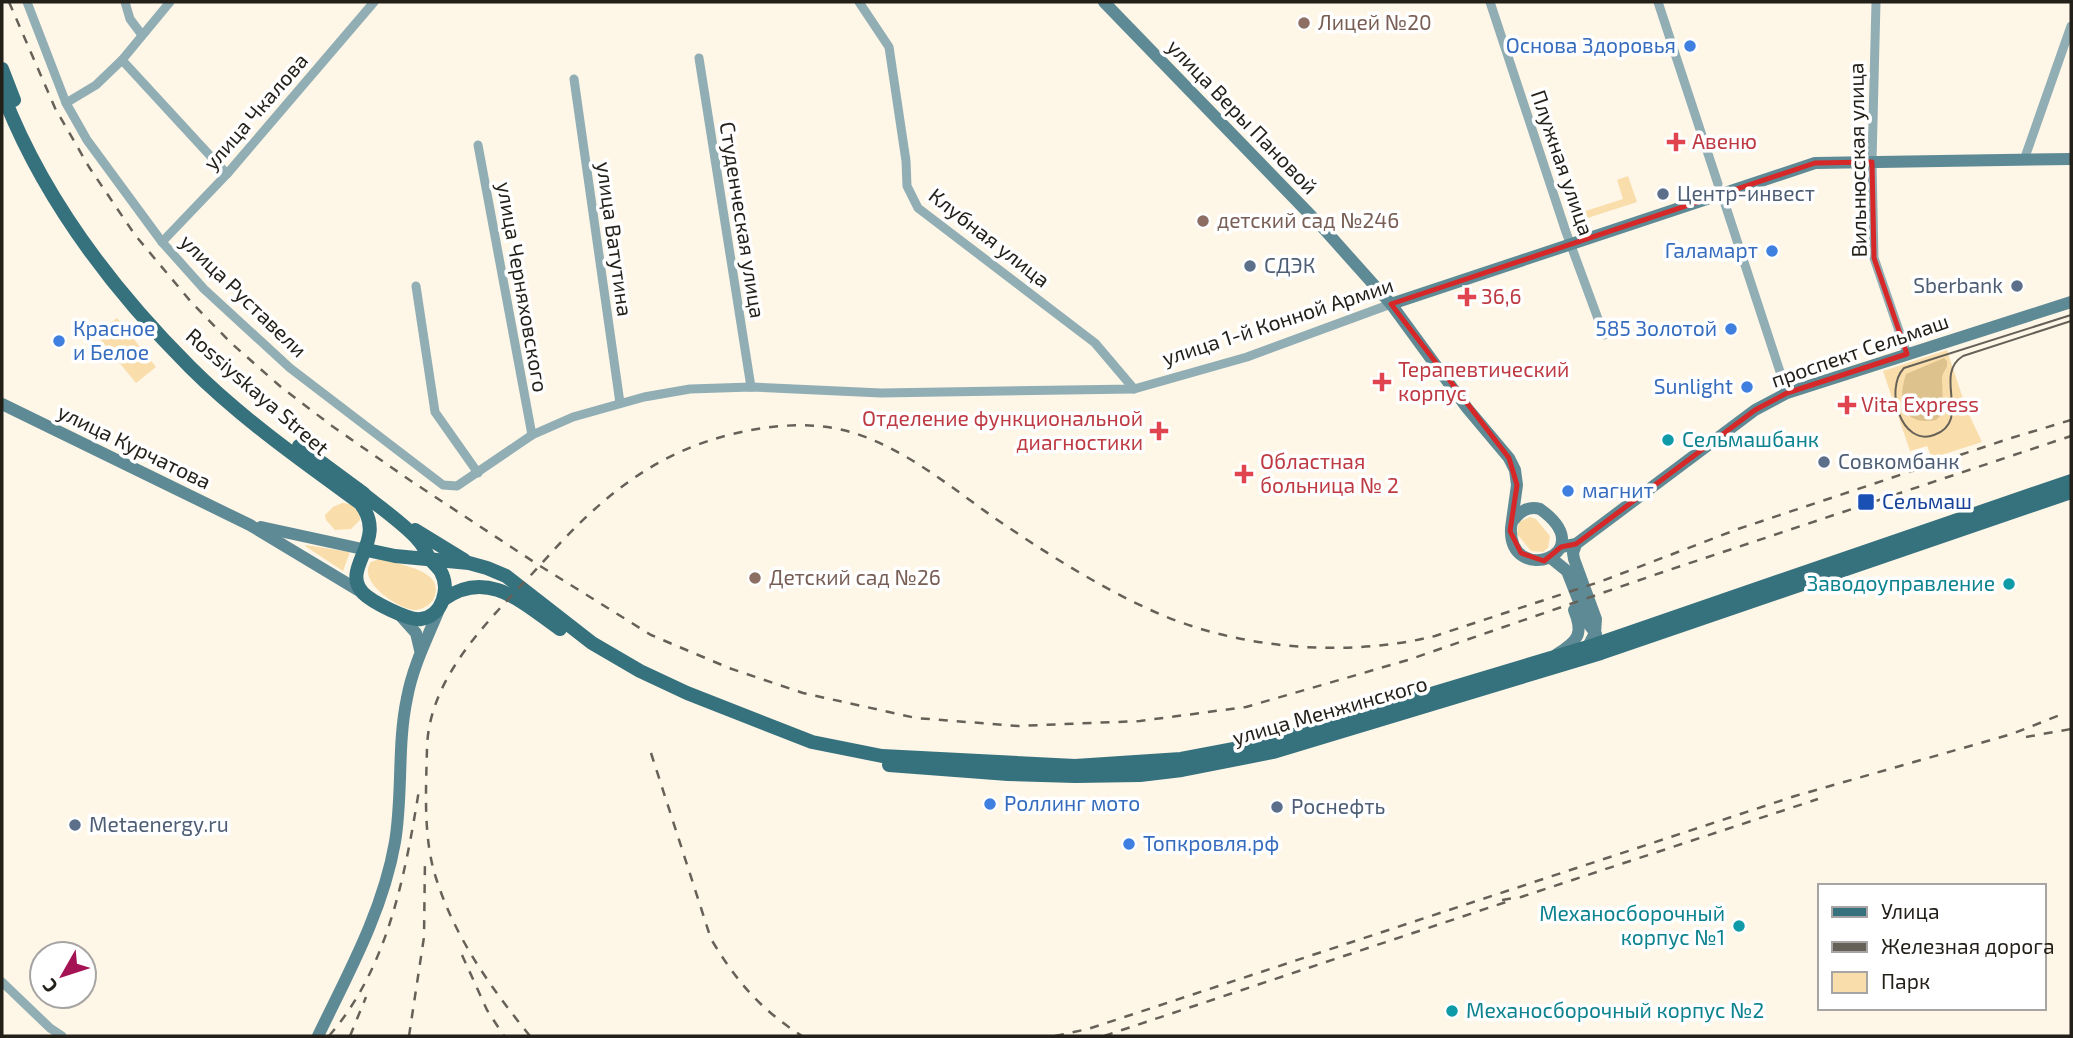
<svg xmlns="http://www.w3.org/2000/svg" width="2073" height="1038" viewBox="0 0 2073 1038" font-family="'Exo 2',sans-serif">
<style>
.green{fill:#f9deac}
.forest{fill:#dec28e}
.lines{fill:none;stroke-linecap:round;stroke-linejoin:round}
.street{stroke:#91aeb5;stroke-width:9}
.secondary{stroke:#5e8a95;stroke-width:12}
.primary{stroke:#36717e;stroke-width:14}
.tram{stroke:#666158;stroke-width:2}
.rail{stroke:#666158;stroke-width:2.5;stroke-dasharray:9 9;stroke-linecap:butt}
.marked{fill:none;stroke:#d62828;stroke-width:5;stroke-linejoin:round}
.education-dot{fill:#8d6e63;stroke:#fff;stroke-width:2.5}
.shop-dot{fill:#3f7fe0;stroke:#fff;stroke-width:2.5}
.health-dot{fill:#e0444e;stroke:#fff;stroke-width:2.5}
.service-dot{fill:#5c6f8a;stroke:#fff;stroke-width:2.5}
.culture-dot{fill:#0f9aa8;stroke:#fff;stroke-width:2.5}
.transit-dot{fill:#1a4fb4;stroke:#fff;stroke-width:2.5}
.labels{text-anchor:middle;stroke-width:7;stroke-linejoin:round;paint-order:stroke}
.education-label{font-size:21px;fill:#785e54;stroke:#fff;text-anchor:start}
.shop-label{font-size:21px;fill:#366cbe;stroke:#fff;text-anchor:end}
.street-label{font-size:21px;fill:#231f19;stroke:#fff}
.health-label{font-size:21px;fill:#be3a42;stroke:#fff;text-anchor:start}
.service-label{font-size:21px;fill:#4e5e75;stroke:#fff;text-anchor:start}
.culture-label{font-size:21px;fill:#0d838f;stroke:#fff;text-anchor:start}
.transit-label{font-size:21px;fill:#164399;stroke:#fff;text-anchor:start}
</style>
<rect width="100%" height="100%" fill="#fef6e7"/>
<g class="green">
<path d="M1628,176l9,26 -65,21 -2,-7 53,-17 -6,-19z"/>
<path d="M117,318l39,49 -20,16 -40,-49z"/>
<path d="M1947,350l19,58 16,34 -50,16 -5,-12 -17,5 -27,-80z"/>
<path d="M342,503c10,0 18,6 18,17l-9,9 -16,1 -9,-10 -1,-5 8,-8z"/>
<path d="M1530,517l6,2 14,17 -2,12 -5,4 -12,-1 -14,-17 2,-12z"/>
<path d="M306,545l44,7 -7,19 -38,-25z"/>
<path d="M379,559c18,5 68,11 55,39 -3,7 -11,11 -18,12 -17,0 -60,-29 -45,-48z"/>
</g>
<path class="forest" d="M1944,358l3,3v5l-5,10 1,37 -7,7c-34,6 -39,-17 -30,-46z"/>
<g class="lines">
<g class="street">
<path d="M27,2l39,101 21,37 75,102 42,47 86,79 153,117 14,1 75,-51 41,-18 71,-20 46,-8 61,-2 130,6 253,-4 113,-32 144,-53"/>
<path d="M125,2l5,17 12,16"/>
<path d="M859,2l30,45 17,114 1,25 11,22 177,135 39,46"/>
<path d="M1490,2l76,230 38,103"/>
<path d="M1658,2l60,182"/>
<path d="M1876,2l-4,160 2,96 33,96"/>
<path d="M699,58l52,329"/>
<path d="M122,60l105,114"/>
<path d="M574,79l46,324"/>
<path d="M66,103l30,-18 26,-25 48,-58"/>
<path d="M478,145l54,290"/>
<path d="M2024,160l47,-134"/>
<path d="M1724,201l63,192"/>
<path d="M162,242l65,-68 147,-172"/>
<path d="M416,286l19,126 43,61"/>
<path d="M2,982l48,46 12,8"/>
</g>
<g class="secondary">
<path d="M1104,2l220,227 67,75 76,104 42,50 6,12 2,15 -6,43c-3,59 93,27 29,-19 -13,-4 -21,4 -28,13"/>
<path d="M1391,304l424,-141 256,-4"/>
<path d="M2,404l248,121 113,68"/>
<path d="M261,527l106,23"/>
<path d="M1576,544l-3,9 1,6 22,60 -1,14 -10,19"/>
<path d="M1561,547l15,-3 179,-134 32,-17 284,-91"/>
<path d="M1551,558l16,13 20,51 9,12"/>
<path d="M399,614l17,19 4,17"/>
<path d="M1557,654c21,-13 27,-20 17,-44"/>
<path d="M318,1036c30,-62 65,-125 77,-194 8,-48 2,-97 12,-144 6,-33 21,-61 33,-91"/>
</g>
<g class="primary">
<path d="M2,69l12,31"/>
<path d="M2,92c40,105 109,196 188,275 51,51 112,94 170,136 30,38 -21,64 3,90 9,9 46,28 58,26 22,-3 29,-31 20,-47 -3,-5 -8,-9 -11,-13 -4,-6 -6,-13 -11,-18 -13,-16 -45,-38 -62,-52"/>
<path d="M299,446l65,48"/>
<path d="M415,530l49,30"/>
<path d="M367,550l28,6 74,7 18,5 19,8 86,67 48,28 47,22 125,49 70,14 193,10 106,-7 90,-17 317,-95 483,-166"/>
<path d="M444,599c44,-31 79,4 116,30"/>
<path d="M889,765l119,9 67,2 65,-1 42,-5 91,-18 328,-99 470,-161"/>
</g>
<path class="tram" d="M2071,315l-167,53c-20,21 -3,79 30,67 39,-14 -2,-60 29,-79l108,-35"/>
<g class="rail">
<path d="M9,2l46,106 34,59 46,68 57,68 39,40 50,44 51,39 79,55 126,83 114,71 78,33 74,25 113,25 102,8 122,-5 106,-14 162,-47 258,-89 405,-135"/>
<path d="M2026,737l45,-8"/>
<path d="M651,753l60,186c26,43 49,70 91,97"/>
<path d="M1502,900l19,-3 297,-98"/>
<path d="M462,955l25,55 17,26"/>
<path d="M329,1036c59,-68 76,-160 90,-246"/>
<path d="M350,1036l16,-39"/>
<path d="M409,1036l15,-99 1,-78"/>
<path d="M530,1036c-39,-48 -75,-98 -94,-158 -13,-40 -10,-88 -9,-130 2,-75 68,-133 115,-185 56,-63 111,-111 195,-130 34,-8 71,-11 106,-3 57,14 106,56 153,89 50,34 103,68 159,93 83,37 191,46 280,24l167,-55 136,-52 273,-91 60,-18"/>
<path d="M1055,1036l33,-7 707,-233 217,-62 48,-19"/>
<path d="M1104,1036l408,-136"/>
</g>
</g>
<path class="marked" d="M1872,162l2,96 33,96 -120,39 -32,17 -179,134 -15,3 -17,14 -23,-8 -11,-22 7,-46 -8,-27 -118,-154 424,-141z"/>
<g class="education-dot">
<circle cx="1304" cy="23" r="7"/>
<circle cx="1203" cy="221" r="7"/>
<circle cx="755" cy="578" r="7"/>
</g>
<g class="shop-dot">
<circle cx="1690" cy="46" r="7"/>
<circle cx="1772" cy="251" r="7"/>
<circle cx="1731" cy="329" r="7"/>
<circle cx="59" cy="341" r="7"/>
<circle cx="1747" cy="387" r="7"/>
<circle cx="1568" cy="491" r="7"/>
<circle cx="990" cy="804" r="7"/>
<circle cx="1129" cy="844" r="7"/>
</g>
<g class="health-dot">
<path d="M1672.5 131.5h7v7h7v7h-7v7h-7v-7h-7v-7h7z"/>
<path d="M1463.5 286.5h7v7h7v7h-7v7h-7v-7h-7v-7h7z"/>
<path d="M1378.5 371.5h7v7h7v7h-7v7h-7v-7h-7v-7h7z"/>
<path d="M1843.5 394.5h7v7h7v7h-7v7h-7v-7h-7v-7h7z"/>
<path d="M1155.5 420.5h7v7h7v7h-7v7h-7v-7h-7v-7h7z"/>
<path d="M1240.5 463.5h7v7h7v7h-7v7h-7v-7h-7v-7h7z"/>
</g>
<g class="service-dot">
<circle cx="1663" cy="194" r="7"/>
<circle cx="1250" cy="266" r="7"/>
<circle cx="2017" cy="286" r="7"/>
<circle cx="1824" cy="462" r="7"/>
<circle cx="1277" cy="807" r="7"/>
<circle cx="75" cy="825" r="7"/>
</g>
<g class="culture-dot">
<circle cx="1668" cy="440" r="7"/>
<circle cx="2009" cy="584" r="7"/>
<circle cx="1739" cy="926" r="7"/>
<circle cx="1452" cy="1011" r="7"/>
</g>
<rect class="transit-dot" x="1857" y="493" width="18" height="18" rx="3.5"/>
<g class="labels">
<g class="education-label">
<text x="1318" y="30">Лицей №20</text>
<text x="1217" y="228">детский сад №246</text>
<text x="769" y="585">Детский сад №26</text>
</g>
<g class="shop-label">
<text x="1676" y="53">Основа Здоровья</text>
<text x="1758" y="258">Галамарт</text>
<text x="73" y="336" text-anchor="start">Красное<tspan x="73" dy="24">и Белое</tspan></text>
<text x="1717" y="336">585 Золотой</text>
<text x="1733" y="394">Sunlight</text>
<text x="1582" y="498" text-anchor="start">магнит</text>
<text x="1004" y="811" text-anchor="start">Роллинг мото</text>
<text x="1143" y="851" text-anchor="start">Топкровля.рф</text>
</g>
<g class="street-label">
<text transform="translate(256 112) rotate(-49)" y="7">улица Чкалова</text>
<text transform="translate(1242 117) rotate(46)" y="7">улица Веры Пановой</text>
<text transform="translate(1858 160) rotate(-91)" y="7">Вильнюсская улица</text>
<text transform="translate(1562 163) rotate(71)" y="7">Плужная улица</text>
<text transform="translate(742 220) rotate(81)" y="7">Студенческая улица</text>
<text transform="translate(989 238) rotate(38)" y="7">Клубная улица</text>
<text transform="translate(614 239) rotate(82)" y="7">улица Ватутина</text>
<text transform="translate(522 287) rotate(80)" y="7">улица Черняховского</text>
<text transform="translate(243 296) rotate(44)" y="7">улица Руставели</text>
<text transform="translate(1278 322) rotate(-18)" y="7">улица 1-й Конной Армии</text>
<text transform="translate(1860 351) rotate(-19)" y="7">проспект Сельмаш</text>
<text transform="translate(257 392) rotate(41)" y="7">Rossiyskaya Street</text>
<text transform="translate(134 447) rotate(26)" y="7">улица Курчатова</text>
<text transform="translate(1330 711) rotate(-16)" y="7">улица Менжинского</text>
</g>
<g class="health-label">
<text x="1692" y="149">Авеню</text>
<text x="1481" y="304">36,6</text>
<text x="1398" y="377">Терапевтический<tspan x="1398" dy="24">корпус</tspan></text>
<text x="1861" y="412">Vita Express</text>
<text x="1143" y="426" text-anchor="end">Отделение функциональной<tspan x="1143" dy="24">диагностики</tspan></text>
<text x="1260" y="469">Областная<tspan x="1260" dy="24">больница № 2</tspan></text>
</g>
<g class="service-label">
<text x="1677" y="201">Центр-инвест</text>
<text x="1264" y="273">СДЭК</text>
<text x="2003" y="293" text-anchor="end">Sberbank</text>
<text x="1838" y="469">Совкомбанк</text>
<text x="1291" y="814">Роснефть</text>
<text x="89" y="832">Metaenergy.ru</text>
</g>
<g class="culture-label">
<text x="1682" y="447">Сельмашбанк</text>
<text x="1995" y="591" text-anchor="end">Заводоуправление</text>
<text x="1725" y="921" text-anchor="end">Механосборочный<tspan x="1725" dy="24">корпус №1</tspan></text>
<text x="1466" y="1018">Механосборочный корпус №2</text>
</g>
<g class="transit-label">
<text x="1882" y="509">Сельмаш</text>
</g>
</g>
<rect width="2073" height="1038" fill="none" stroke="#231f19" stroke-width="7"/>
<rect x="1818" y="884" width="228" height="126" fill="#ffffff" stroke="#a7a5a3" stroke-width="2"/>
<rect x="1832" y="907" width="35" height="10" fill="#36717e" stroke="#a7a5a3" stroke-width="2"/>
<text x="1881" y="919" font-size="21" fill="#231f19">Улица</text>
<rect x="1832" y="942" width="35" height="10" fill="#666158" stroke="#a7a5a3" stroke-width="2"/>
<text x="1881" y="954" font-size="21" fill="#231f19">Железная дорога</text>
<rect x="1832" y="972" width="35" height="21" fill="#f9deac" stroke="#a7a5a3" stroke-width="2"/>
<text x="1881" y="989" font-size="21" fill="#231f19">Парк</text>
<g transform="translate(63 975) rotate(231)"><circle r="33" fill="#ffffff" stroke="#a7a5a3" stroke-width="2"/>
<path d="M0-5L12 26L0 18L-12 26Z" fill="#a41354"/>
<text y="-10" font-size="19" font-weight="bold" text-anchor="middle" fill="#231f19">С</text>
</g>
</svg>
